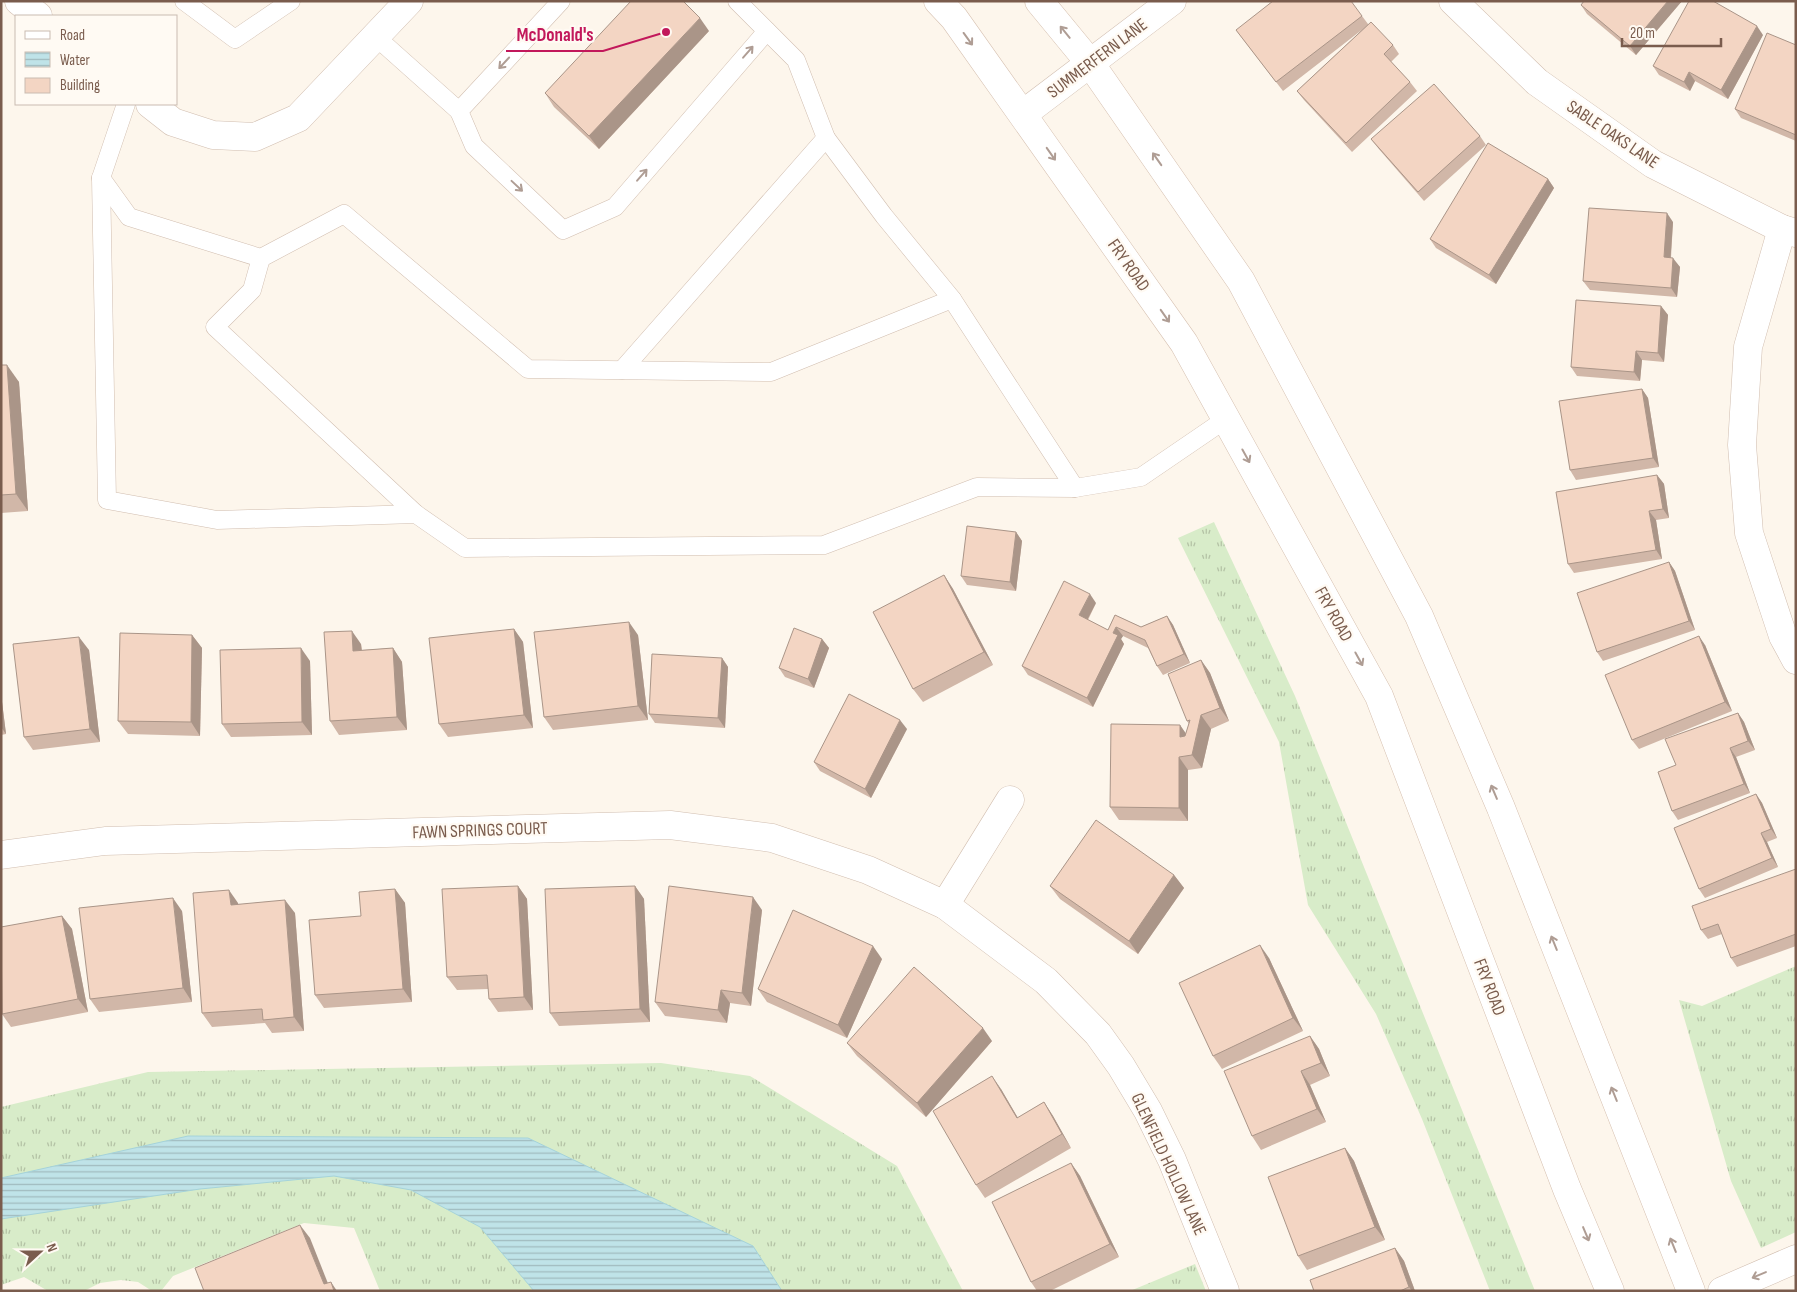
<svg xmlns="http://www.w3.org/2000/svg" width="1797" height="1292" viewBox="0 0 1797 1292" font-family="'Sofia Sans Condensed',sans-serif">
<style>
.grass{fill:url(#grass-tufts)}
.water{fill:url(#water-rules);stroke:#a5d3da}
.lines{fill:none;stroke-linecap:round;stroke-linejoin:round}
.service-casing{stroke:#d1beb0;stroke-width:19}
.minor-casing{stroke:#d1beb0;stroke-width:29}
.tertiary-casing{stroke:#d1beb0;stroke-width:29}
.secondary-casing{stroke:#d6c0b0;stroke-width:29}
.service{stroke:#fff;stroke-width:18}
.minor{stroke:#fff;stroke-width:28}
.tertiary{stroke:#fff;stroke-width:28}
.secondary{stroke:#fff;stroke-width:28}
.wall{fill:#d1b7a8}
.shaded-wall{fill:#aa9588}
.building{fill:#f3d5c3;stroke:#aa9588}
.oneway{stroke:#af9d94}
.labels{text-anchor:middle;stroke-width:4.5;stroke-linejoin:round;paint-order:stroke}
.street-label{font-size:18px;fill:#7a5c4d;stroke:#fffaf3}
.leader{fill:none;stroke:#c2185b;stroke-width:2}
.callout-dot{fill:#c2185b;stroke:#fffaf3;stroke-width:2}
.callout-label{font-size:19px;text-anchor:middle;font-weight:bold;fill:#c2185b;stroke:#fffaf3;stroke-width:4.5;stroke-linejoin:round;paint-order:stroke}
</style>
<defs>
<pattern id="grass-tufts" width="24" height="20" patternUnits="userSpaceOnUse" patternTransform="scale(1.25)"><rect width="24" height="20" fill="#d8ecc9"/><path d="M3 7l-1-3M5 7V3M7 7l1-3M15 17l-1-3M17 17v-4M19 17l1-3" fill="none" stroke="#b4c2a5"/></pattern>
<pattern id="water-rules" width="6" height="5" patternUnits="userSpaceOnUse" patternTransform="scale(1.25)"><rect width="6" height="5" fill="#bfe3e8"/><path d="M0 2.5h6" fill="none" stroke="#a0bbbe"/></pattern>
</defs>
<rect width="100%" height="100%" fill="#fdf6ec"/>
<g class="grass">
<path d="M1214,522l81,174 240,595h-45l-68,-172 -46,-105 -68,-109 -29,-163 -101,-204z"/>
<path d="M1796,966v266l-35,16 -30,-67 -52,-181 23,6z"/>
<path d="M661,1063l89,13 147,90 66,125h-583l-26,-63 -50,-5 -131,53 -12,15h-9l-14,-9 -17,-2 -21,3 -16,8h-36l-24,-14 -23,8v-178l147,-35z"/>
<path d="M1195,1264l11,27h-76z"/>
</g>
<path class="water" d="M188,1136l340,2 225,108 29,45h-248l-54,-64 -69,-37 -77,-14 -134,13 -199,30v-41z"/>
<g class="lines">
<defs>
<g id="service">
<path d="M184,1l51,38 56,-38"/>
<path d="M561,1l-102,110 15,35 89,84 52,-23 152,-176"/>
<path d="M737,1l59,59 30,78 58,78 68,83"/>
<path d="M376,37l83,74"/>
<path d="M126,104l-25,74 28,39 132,41 83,-44 184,155 243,3 181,-73 123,189 66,-11 85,-58"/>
<path d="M101,178l6,322 110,20 199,-6 49,34 359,-3 153,-58 98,1"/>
<path d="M261,258l-9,32 -37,37 201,187"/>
<path d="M622,370l204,-232"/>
</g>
<g id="minor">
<path d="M19,1l19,15"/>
<path d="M1453,1l84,81 116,82 129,65 14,4"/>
<path d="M150,104l23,18 40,13 42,2 43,-19 111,-117"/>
<path d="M1023,114l149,-113"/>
<path d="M1782,229l-34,118 -6,98 7,88 34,103 13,24"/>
<path d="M1,855l104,-14 565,-16 102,13 96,32 77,35 101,76 52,53 23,32 27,45 24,49 53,131"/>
<path d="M945,905l65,-105"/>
</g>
<path id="tertiary" d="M1722,1291l74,-32"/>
<g id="secondary">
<path d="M938,1l16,17 230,325 195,353 188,493 43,102"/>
<path d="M1039,1l51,62 151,218 178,335 82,192 190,483"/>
</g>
</defs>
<use href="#service" class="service-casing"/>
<use href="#minor" class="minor-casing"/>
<use href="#tertiary" class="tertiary-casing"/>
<use href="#secondary" class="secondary-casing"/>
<use href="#service" class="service"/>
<use href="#minor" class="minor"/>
<use href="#tertiary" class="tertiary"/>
<use href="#secondary" class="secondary"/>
</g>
<g class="wall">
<path d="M1682,1l-46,54 -49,-41 -6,-9z"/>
<path d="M1362,16l6,8 25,21 6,9 -8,8 19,20 7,9 -65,61 -48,-52 -7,-9 66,-62 -80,62 -47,-61z"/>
<path d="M709,31l-110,118 -45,-42 -9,-14z"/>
<path d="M1763,35l-35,64 -33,-18 -5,10 -31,-16 -6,-9z"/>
<path d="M1796,45v96l-55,-23 -6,-9z"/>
<path d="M1480,136l6,9 -62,56 -46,-53 -7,-9z"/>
<path d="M1548,179l6,9 -58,96 -60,-36 -6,-9z"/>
<path d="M1673,222l-2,36 9,9 -3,30 -87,-7 -7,-9z"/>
<path d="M1661,306l7,9 -4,47 -22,-2 -2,21 -63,-5 -6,-9z"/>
<path d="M1,365l18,17 9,129 -27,2z"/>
<path d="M1642,389l6,9 11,69 -83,13 -6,-10z"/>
<path d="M1657,475l7,9 5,34 -13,2 6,39 -88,14 -6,-9z"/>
<path d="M1016,532l6,9 -6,50 -49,-6 -6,-9z"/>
<path d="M1669,562l6,9 20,59 -92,31 -6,-9z"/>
<path d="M944,575l9,14 40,76 -70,37 -10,-13z"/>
<path d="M1096,603l-8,17 20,10 7,-15 26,12 26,-11 6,9 17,38 -27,12 -6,-9 -9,-18 -25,-12 -2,3 3,5 -31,63 -65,-32 -6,-9z"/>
<path d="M514,629l9,13 10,86 -85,9 -9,-13z"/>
<path d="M192,635l10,13 -2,88 -72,-2 -10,-13z"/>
<path d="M638,635l10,85 -95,10 -9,-13z"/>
<path d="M822,639l7,9 -15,40 -29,-11 -6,-9z"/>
<path d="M361,644l1,6 31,-2 9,14 5,68 -68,5 -9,-14z"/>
<path d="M1705,645l27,66 -93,38 -7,-9z"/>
<path d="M89,650l11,92 -67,8 -9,-13z"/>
<path d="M722,658l6,9 -3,61 -70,-5 -6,-9z"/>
<path d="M1201,660l9,13 19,48 -18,8 -9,39 -14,2v51l-69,-1 -9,-13 70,-82 6,9 3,-10 -2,-3z"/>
<path d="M310,661l2,74 -81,2 -9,-13z"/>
<path d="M1,694l5,40 -5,1z"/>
<path d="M1738,713l6,9 11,28 -19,7 14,36 -72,27 -6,-9 4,-46z"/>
<path d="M907,729l-36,69 -51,-27 -6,-9z"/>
<path d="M1756,794l6,9 15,35 -10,4 11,25 -73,31 -6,-9z"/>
<path d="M1796,869v77l-59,21 -6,-9 -9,-24 -14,5 -7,-9z"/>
<path d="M1174,875l10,13 -46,66 -78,-55 -10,-13z"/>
<path d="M518,886l9,13 6,111 -35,2 -9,-13 -1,-10 -31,1 -10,-13z"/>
<path d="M635,886l9,13 6,123 -91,4 -9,-13z"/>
<path d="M395,889l10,14 7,99 -88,6 -9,-13 46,-79z"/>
<path d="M238,904l57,9 9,118 -32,2 -7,-10 -53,4 -10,-14z"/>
<path d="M762,910l-11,96 -21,-3 -3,20 -62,-7 -10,-14z"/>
<path d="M182,911l10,91 -93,10 -9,-13z"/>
<path d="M62,916l10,13 16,83 -77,15 -9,-13z"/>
<path d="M1269,958l34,73 -81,38 -9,-13z"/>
<path d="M882,959l-35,79 -80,-36 -9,-13z"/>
<path d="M1310,1036l9,13 11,27 -20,9 16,37 -65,28 -9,-14z"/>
<path d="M992,1041l-66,76 -69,-61 -10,-13z"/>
<path d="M1001,1089l17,29 26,-16 9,14 18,32 -86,50 -9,-13z"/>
<path d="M1345,1148l9,13 31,79 -78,30 -9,-14z"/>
<path d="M1071,1163l9,13 39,81 -69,34h-13l-6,-9z"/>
<path d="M1395,1248l9,13 11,30h-101z"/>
</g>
<g class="shaded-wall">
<path d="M1668,1h14l-46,54 -6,-9z"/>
<path d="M700,18l9,13 -110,118 -10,-13z"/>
<path d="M1757,26l6,9 -35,64 -7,-9z"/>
<path d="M1689,72l6,9 -5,10 -6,-9z"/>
<path d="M1548,179l6,9 -58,96 -7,-9z"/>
<path d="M1667,213l6,9 -3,44 -6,-9z"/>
<path d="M1673,258l7,9 -3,30 -6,-9z"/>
<path d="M1661,306l7,9 -4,47 -6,-9z"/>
<path d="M1636,351l6,9 -2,21 -6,-9z"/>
<path d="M7,365l12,17 9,129 -12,-17z"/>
<path d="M1642,389l6,9 11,69 -6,-9z"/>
<path d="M1657,475l7,9 5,34 -6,-9z"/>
<path d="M1649,511l7,9 6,39 -6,-9z"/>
<path d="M1016,532l6,9 -6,50 -6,-9z"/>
<path d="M1669,562l6,9 20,59 -6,-9z"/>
<path d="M944,575l9,14 40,76 -9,-13z"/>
<path d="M1090,594l6,9 -11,21 -6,-9z"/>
<path d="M1167,616l6,9 17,38 -6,-9z"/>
<path d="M629,622l9,13 10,85 -10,-14z"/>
<path d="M1116,627l7,9 -2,3 3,5 -31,63 -6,-9z"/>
<path d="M514,629l9,13 10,86 -9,-13z"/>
<path d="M352,631l9,13 2,20 -10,-13z"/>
<path d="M192,635l10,13 -2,88 -9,-14z"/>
<path d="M1699,636l6,9 27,66 -7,-9z"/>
<path d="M79,637l10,13 11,92 -10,-13z"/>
<path d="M822,639l7,9 -15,40 -6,-9z"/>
<path d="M301,648l9,13 2,74 -10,-13z"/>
<path d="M393,648l9,14 5,68 -10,-13z"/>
<path d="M722,658l6,9 -3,61 -7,-10z"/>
<path d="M1201,660l9,13 19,48 -9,-13z"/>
<path d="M1,694l5,40 -5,-7z"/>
<path d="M1738,713l6,9 11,28 -7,-9z"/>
<path d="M1201,715l10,14 -9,39 -10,-13z"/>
<path d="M900,720l7,9 -36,69 -6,-9z"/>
<path d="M1180,725l9,13 -9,-1z"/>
<path d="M1730,748l6,9 14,36 -6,-9z"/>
<path d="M1179,757l9,13v51l-9,-13z"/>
<path d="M1756,794l6,9 15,35 -6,-9z"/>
<path d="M1761,833l6,9 11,25 -6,-9z"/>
<path d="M1174,875l10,13 -46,66 -9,-13z"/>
<path d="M518,886l9,13 6,111 -9,-13z"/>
<path d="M635,886l9,13 6,123 -10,-13z"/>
<path d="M395,889l10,14 7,99 -9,-13z"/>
<path d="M229,890l9,13 2,15 -9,-13z"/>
<path d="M753,897l9,13 -11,96 -9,-13z"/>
<path d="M173,898l9,13 10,91 -9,-14z"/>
<path d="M285,900l10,13 9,118 -10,-14z"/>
<path d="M62,916l10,13 16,83 -10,-13z"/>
<path d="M1260,945l9,13 34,73 -10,-13z"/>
<path d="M873,946l9,13 -35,79 -9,-13z"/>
<path d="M721,990l9,13 -3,20 -9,-13z"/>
<path d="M983,1028l9,13 -66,76 -9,-14z"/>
<path d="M1310,1036l9,13 11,27 -9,-13z"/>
<path d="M1301,1071l9,14 16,37 -9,-13z"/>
<path d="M992,1076l9,13 25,43 -9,-14z"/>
<path d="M1044,1102l9,14 18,32 -9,-14z"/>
<path d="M1345,1148l9,13 31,79 -10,-13z"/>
<path d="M1071,1163l9,13 39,81 -9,-13z"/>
<path d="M300,1225l10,13 21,53 -7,-7z"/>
<path d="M1395,1248l9,13 11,30h-3l-3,-4z"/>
<path d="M331,1282l6,9h-3z"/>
</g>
<g class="building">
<path d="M631,1h52l17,17 -111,118 -44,-43z"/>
<path d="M1273,1h78l11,15 -86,66 -40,-52z"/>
<path d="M1584,1h84l-38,45 -49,-41z"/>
<path d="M1689,1h24l44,25 -36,64 -32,-18 -5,10 -31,-16z"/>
<path d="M1371,22l22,23 -9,9 26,28 -64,61 -49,-52z"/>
<path d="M1767,33l29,12v90l-61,-26z"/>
<path d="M1434,84l46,52 -62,56 -47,-53z"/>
<path d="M1488,143l60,36 -59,96 -59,-36z"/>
<path d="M1589,208l78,5 -3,44 9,1 -2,30 -88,-7z"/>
<path d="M1576,300l85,6 -3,47 -22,-2 -2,21 -63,-5z"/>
<path d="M1,365h6l9,129 -15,1z"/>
<path d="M1642,389l11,69 -83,12 -11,-69z"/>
<path d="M1657,475l6,34 -14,2 7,39 -88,14 -12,-72z"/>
<path d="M967,526l49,6 -6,50 -49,-6z"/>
<path d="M1669,562l20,59 -92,31 -20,-59z"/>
<path d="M944,575l40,77 -71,37 -40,-77z"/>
<path d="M1064,581l26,13 -11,21 29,15 7,-15 26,12 26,-11 17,38 -27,12 -12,-26 -29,-13 -3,6 5,2 -31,63 -65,-32z"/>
<path d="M629,622l9,84 -94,11 -10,-85z"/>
<path d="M794,628l28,11 -14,40 -29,-11z"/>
<path d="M514,629l10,86 -85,9 -10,-86z"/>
<path d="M352,631l1,20 40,-3 4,69 -67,4 -6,-89z"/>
<path d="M120,633l72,2 -1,87 -73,-1z"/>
<path d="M1699,636l26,66 -93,38 -27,-65z"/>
<path d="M79,637l11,92 -66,8 -11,-93z"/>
<path d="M301,648l1,74 -80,2 -2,-74z"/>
<path d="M652,654l70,4 -4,60 -69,-4z"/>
<path d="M1201,660l19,48 -19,7 -9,40 -13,2v51l-69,-1 1,-83 69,1v12l5,-1 5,-16 -3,1 -19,-47z"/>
<path d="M849,694l51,26 -35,69 -51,-27z"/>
<path d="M1738,713l10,28 -18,7 14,36 -72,27 -14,-39 18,-7 -11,-26z"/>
<path d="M1756,794l15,35 -10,4 11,25 -73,31 -25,-61z"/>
<path d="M1096,820l78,55 -45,66 -79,-55z"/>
<path d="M1796,869v65l-65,24 -13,-34 -17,6 -9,-24z"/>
<path d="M518,886l6,111 -35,2 -2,-24 -40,2 -5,-88z"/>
<path d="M635,886l5,123 -90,4 -5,-124z"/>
<path d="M669,886l84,11 -11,96 -21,-3 -3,20 -63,-8z"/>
<path d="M395,889l8,100 -88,6 -6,-75 52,-4 -2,-24z"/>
<path d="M229,890l2,15 54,-5 9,117 -31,3 -1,-11 -60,4 -9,-120z"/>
<path d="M173,898l10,90 -93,11 -11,-91z"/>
<path d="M793,910l80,36 -35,79 -80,-36z"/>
<path d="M62,916l16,83 -76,15 -1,-87z"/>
<path d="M1260,945l33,73 -80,38 -34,-73z"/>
<path d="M914,967l69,61 -66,75 -70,-60z"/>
<path d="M1310,1036l11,27 -20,8 16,38 -65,27 -28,-65z"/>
<path d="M992,1076l25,42 27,-16 18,32 -86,51 -43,-74z"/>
<path d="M1345,1148l30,79 -77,29 -30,-79z"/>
<path d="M1071,1163l39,81 -79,38 -39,-80z"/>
<path d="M300,1225l24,59 7,-2 3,9h-130l-9,-23z"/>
<path d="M1395,1248l14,39 -9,4h-86l-4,-11z"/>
</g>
<defs><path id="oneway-shaft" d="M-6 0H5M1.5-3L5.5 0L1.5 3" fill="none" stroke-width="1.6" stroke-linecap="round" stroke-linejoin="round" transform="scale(1.25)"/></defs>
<g class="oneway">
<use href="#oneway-shaft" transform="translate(1065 32) rotate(-129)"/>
<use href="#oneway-shaft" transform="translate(968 39) rotate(54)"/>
<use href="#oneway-shaft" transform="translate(748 52) rotate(-49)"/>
<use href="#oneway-shaft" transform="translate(504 63) rotate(133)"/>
<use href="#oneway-shaft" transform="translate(1051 154) rotate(55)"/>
<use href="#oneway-shaft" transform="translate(1157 159) rotate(-125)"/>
<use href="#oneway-shaft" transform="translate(642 175) rotate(-49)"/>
<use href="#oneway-shaft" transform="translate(517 186) rotate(43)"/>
<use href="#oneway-shaft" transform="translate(1165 316) rotate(55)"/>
<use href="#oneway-shaft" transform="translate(1246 456) rotate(61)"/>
<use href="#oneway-shaft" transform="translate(1359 659) rotate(61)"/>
<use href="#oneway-shaft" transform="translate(1494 792) rotate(-113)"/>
<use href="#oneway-shaft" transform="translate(1554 943) rotate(-112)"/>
<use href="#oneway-shaft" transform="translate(1614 1094) rotate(-112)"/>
<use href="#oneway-shaft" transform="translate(1586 1234) rotate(67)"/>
<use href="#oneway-shaft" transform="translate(1673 1245) rotate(-112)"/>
<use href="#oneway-shaft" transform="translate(1759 1275) rotate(157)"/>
</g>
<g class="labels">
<g class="street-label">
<text transform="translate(1097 58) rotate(-37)" y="6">SUMMERFERN LANE</text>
<text transform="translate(1613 134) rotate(34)" y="6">SABLE OAKS LANE</text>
<text transform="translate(1129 265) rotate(55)" y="6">FRY ROAD</text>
<text transform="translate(1334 614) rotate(61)" y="6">FRY ROAD</text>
<text transform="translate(480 830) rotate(-2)" y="6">FAWN SPRINGS COURT</text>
<text transform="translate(1490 987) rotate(69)" y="6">FRY ROAD</text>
<text transform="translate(1169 1164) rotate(65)" y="6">GLENFIELD HOLLOW LANE</text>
</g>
</g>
<path class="leader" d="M666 32L603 51H506"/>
<circle class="callout-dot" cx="666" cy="32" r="5"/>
<g class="callout-label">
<text x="555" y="41">McDonald's</text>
</g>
<rect width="1797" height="1292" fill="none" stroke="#7a5c4d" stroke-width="5"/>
<rect x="15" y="15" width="162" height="90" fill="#fffaf3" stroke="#cabbb1"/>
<rect x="25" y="31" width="25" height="8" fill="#ffffff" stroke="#cabbb1"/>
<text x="60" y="40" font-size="15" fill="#7a5c4d">Road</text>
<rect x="25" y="52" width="25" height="15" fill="url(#water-rules)" stroke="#cabbb1"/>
<text x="60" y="65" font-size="15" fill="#7a5c4d">Water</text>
<rect x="25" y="78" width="25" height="15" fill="#f3d5c3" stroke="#cabbb1"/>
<text x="60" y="90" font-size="15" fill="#7a5c4d">Building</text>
<g transform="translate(40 1252) rotate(69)" stroke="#fffaf3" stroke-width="4" paint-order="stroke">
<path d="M0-4L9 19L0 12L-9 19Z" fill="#7a5c4d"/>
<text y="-8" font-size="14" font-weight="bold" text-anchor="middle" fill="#7a5c4d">N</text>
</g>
<path d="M1622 38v8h99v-8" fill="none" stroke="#7a5c4d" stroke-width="2.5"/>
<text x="1630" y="38" font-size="15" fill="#7a5c4d" stroke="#fffaf3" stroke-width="4" paint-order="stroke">20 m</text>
</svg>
